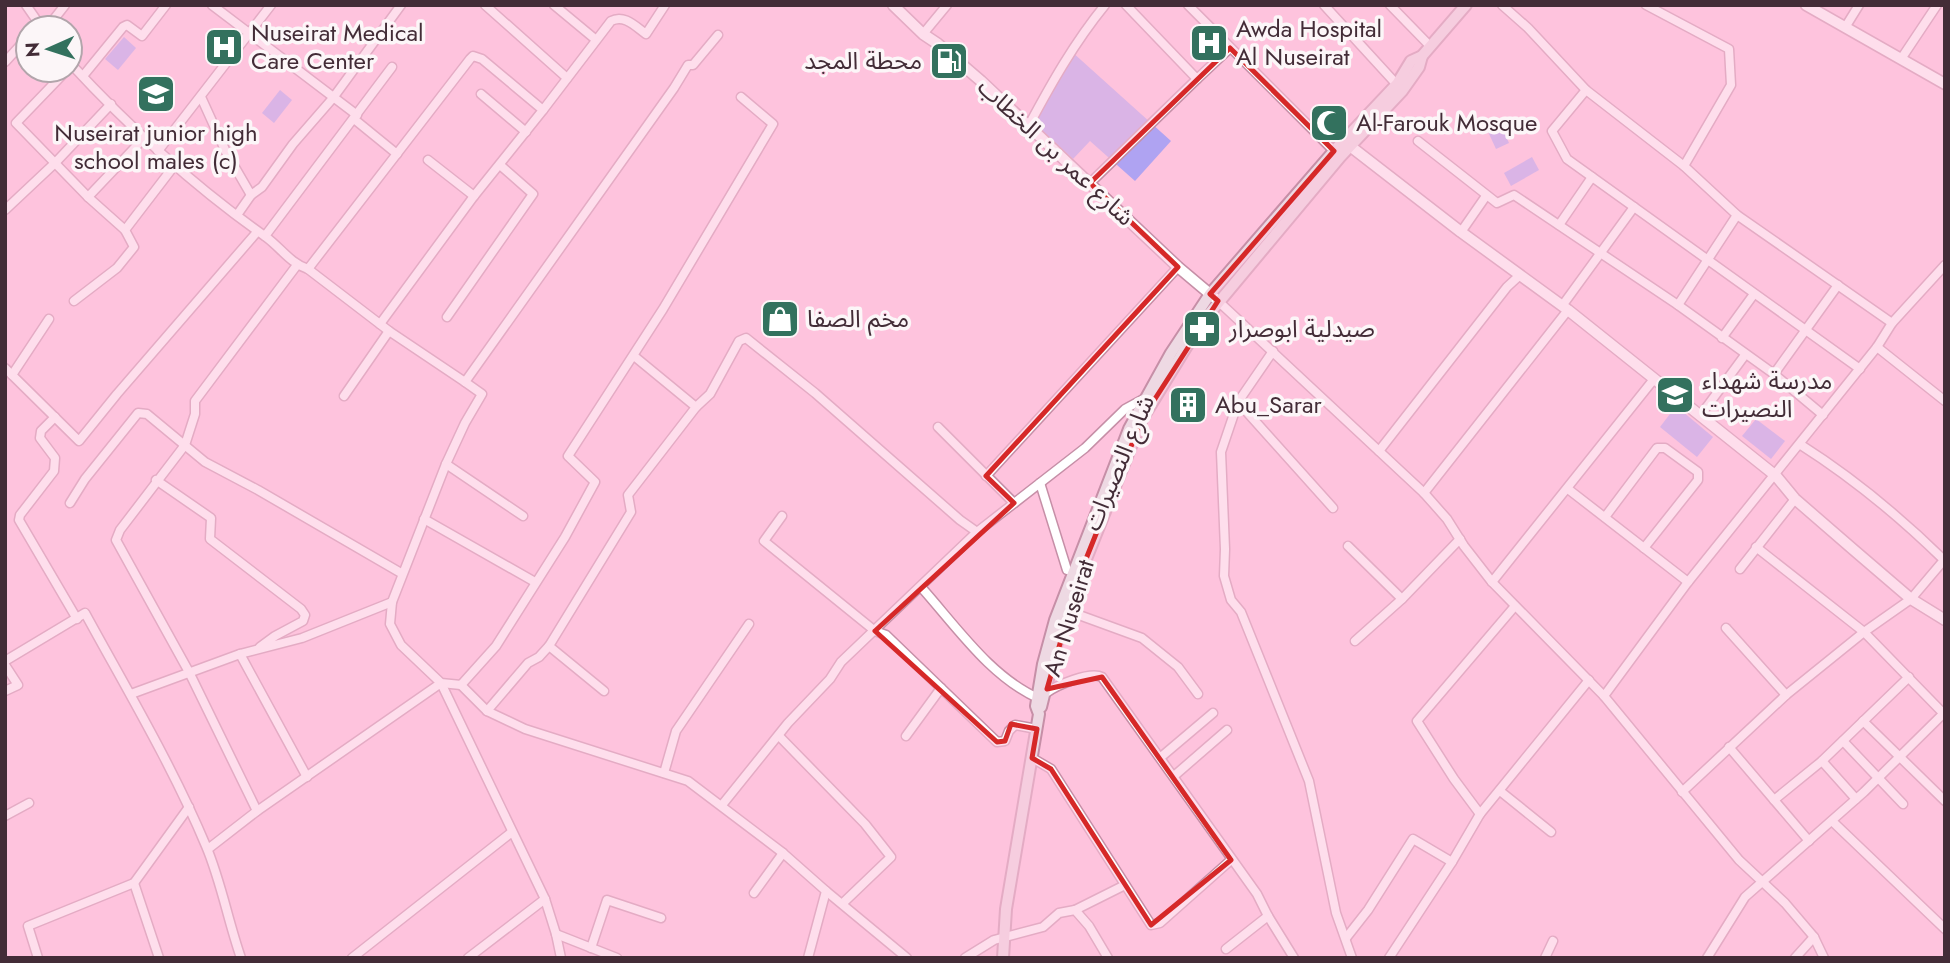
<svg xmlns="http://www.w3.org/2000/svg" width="1950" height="963" viewBox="0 0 1950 963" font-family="Jost,'Noto Sans Arabic',sans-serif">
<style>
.green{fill:#afa3f2}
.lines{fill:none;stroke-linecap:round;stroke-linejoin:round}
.minor-casing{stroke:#c68fa7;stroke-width:11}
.tertiary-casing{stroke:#c68fa7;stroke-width:13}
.secondary-casing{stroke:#c68fa7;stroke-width:14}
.minor{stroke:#fff;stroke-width:8}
.tertiary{stroke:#fff;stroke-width:10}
.secondary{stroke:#eed9e3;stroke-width:10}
.marked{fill:none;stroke:#d62828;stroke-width:5;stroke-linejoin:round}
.labels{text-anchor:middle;stroke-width:7;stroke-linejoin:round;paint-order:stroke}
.poi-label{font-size:24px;fill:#432c37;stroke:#fcf6f8;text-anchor:start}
.street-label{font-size:24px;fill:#432c37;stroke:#fcf6f8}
</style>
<rect width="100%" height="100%" fill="#fec3dd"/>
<g class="green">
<path d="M124,37l12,11 -18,22 -13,-11z"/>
<path d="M1071,51l100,90 -36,40 -45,-40 -17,18 -41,-38z"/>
<path d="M280,90l12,10 -18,23 -12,-10z"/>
<path d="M1497,117l12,26 -13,6 -12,-26z"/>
<path d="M1532,157l7,13 -28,16 -7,-13z"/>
<path d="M1676,406l37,31 -16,20 -37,-30z"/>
<path d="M1756,419l29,22 -14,18 -29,-23z"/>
</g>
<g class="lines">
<defs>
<g id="minor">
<path d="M26,5l16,23"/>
<path d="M212,5l145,110"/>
<path d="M485,5l82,73"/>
<path d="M554,5l41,34"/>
<path d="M1126,5l71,74 33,-31"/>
<path d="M1188,5l149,149"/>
<path d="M1324,5l76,83"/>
<path d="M1390,5l40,41"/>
<path d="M1502,5l26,23 58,62 98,76 53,49 155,108"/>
<path d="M1646,5l83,44 2,36 -47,81"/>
<path d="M1846,26l13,-21"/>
<path d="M47,28l18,-23"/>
<path d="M923,34l24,-29"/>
<path d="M718,35l-25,30h-5l-14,23 -209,294 17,12 -17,29 -19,41 -54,138 -2,22 11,21 40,38 20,2 35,-39 69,-109 30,-55 -27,-26 95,-147 110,-185 -32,-27"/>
<path d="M1901,59l36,-54"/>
<path d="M5,62l23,-25"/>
<path d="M70,63c59,64 125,124 196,174 15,11 24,26 42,32l81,62 76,51"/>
<path d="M67,70l-51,53 72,74 37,33"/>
<path d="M83,76l40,-49 4,-2 15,11 24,-31"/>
<path d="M1586,90l-34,41 15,28 293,210"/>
<path d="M481,94l45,38"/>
<path d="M201,97l25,55 25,43"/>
<path d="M543,110l68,-89c13,-7 24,5 35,13l19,-29"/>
<path d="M354,119l43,35"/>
<path d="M1028,127c23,-43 46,-84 77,-122"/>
<path d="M1418,141l79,62 17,-8 164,110 96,69 49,41"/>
<path d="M158,151l113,-146"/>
<path d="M428,160l46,36"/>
<path d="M1090,183l107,-104"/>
<path d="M88,197l57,-60"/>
<path d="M5,210l50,-47 56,-59"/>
<path d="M237,215l14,-20 11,-8 31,-43 40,-46 68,-93"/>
<path d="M1559,225l33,-48"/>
<path d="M1461,232l25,-36"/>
<path d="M265,236l127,-169"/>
<path d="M308,269l162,-210 3,-3 9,3 61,51 -69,86 -94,128"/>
<path d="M74,301l43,-33 17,-21 -9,-17 49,-64"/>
<path d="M1218,301l206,192 23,26 17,27 28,36 112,114 135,164 46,43 29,34 10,21"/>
<path d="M1678,305l59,-90"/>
<path d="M1562,306l72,-99"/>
<path d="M447,317l86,-123 -33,-29"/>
<path d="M1722,338l32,-44"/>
<path d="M1877,347l68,54"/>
<path d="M1273,351l-35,51 -17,50 4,97 -1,27 7,24 10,12 68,169 27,132 16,45"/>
<path d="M5,368l74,73 38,-47 140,-162"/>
<path d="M1774,374l64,-89"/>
<path d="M12,375l37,-56"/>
<path d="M344,396l45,-65"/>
<path d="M1238,402l95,106"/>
<path d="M696,407l14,-13 29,-53 7,-3 69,55 145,127 17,12"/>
<path d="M1700,416l45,-61"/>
<path d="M55,417l-14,14 -1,7 15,20 -1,13 -34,44 -1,5 58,99"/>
<path d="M938,427l76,76"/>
<path d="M1379,451l128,-164 13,-12"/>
<path d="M446,464l77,52"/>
<path d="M986,476l192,-209"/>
<path d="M156,480l55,38 -1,21 91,70 4,6 -2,6 -28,15 -15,11"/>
<path d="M1040,483l27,87 10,3"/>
<path d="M1568,489l120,93"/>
<path d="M1424,493l144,-183"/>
<path d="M70,503l15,-24 53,-66 9,1 58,48 53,28 143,83"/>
<path d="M782,516l-18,25 111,90 11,4 111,107 8,-1 4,-10 6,-6 22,4"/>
<path d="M1605,517l52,-69h8l33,24v8l-54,68"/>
<path d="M424,519l111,63"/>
<path d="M1348,546l54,53"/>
<path d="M1756,547l108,85 79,81"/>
<path d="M1740,569l55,-70"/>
<path d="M1492,582l162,-203"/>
<path d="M921,587c35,39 70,91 119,112"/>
<path d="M1068,611l74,27 36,29 20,27"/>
<path d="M1726,628l60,67"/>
<path d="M1355,641l47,-42 58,-60"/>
<path d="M549,646l55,45"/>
<path d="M240,654l67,123"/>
<path d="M5,661l80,-48c42,77 87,152 121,233 15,35 22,75 35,112"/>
<path d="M5,665l13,20 -13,6"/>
<path d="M461,685l26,26 38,18 163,52 95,72 43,38 -18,67"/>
<path d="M1046,693c11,-8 44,-22 56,-16l155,217 11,22 26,42"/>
<path d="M131,694l109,-40 62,-16 90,-36"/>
<path d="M1604,696l84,-114 189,-235 15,-24 53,-58"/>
<path d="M487,711l41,-48 11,-6 10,-11 82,-134 -3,-17 68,-88 -62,-51"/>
<path d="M1863,721l82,80"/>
<path d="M779,736l86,88 26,33 -48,46"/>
<path d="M906,736l35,-48"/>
<path d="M1843,741l60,63"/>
<path d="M1729,747l80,94"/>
<path d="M1161,757l52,-44"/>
<path d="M1032,758l19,11 100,156 9,-2 71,-63"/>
<path d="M1822,761l34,38"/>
<path d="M664,773l12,-42 73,-107"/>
<path d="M1174,776l53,-46"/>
<path d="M1500,791l51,41"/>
<path d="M1682,792l104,-97 78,-63 47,-33 33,-39c-44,-43 -91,-82 -143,-115"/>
<path d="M1774,800l48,-39 87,-84"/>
<path d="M722,805l66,-82 42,-44 11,-17 136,-130 108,-84 40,-39 22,-12"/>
<path d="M257,811l-68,-139 -73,-132 4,-10 65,-85 10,-31v-13l102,-136"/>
<path d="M1480,814l-26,-35 -37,-58 98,-115"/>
<path d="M5,816l24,-13"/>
<path d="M1832,821l113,108"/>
<path d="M208,849l49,-38 184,-128 104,216 11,35 5,24"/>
<path d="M134,883l25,75"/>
<path d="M826,891l81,67"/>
<path d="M754,893l29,-40"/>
<path d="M1075,910l50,-25"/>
<path d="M556,934l61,24"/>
<path d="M1346,938l22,-28 45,-71 39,23"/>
<path d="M591,948l16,-48 54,18"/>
<path d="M1226,949l42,-33"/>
<path d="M38,958l-10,-32 106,-43 55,-76"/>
<path d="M352,958l160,-126"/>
<path d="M468,958l77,-59"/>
<path d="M965,958l29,-18 49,-13 16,-14 16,-3 14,16 19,32"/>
<path d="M1389,958l63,-96 28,-48 109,-134"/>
<path d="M1545,958l8,-17"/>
<path d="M1707,958l38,-61 119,-105 81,-80"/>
<path d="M1795,958l19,-21"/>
</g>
<g id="tertiary">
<path d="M893,5l30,29 15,10 43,37 197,186 38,32"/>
<path d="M1806,5l139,79"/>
<path d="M1350,146l111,86 107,78 208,166 19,23 60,52 56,48 34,21"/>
</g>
<g id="secondary">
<path d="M1041,707l16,-65 23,-68 62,-155 57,-93 141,-169 62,-66 17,-24 3,-11"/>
<path d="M1003,958l3,-49 33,-195 -3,-8 7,-42 12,-44 74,-191 42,-76 39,-59 124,-143 63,-67 14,-23 11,-5 44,-51"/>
</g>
</defs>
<use href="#minor" class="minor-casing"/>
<use href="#tertiary" class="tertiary-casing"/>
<use href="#secondary" class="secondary-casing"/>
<use href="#minor" class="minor"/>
<use href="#tertiary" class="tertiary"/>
<use href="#secondary" class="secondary"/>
</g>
<path d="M0 0H1950V963H0ZM1230,48l104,103 -124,143 8,7 -76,118 -62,155 -33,115 55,-12 129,183 -80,65 -100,-156 -19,-11 5,-29 -26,-5 -6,17 -8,1 -122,-111 139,-128 -28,-27 192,-209 -88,-84z" fill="#fec3dd" fill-opacity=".55" fill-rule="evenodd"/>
<path class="marked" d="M1230,48l104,103 -124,143 8,7 -76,118 -62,155 -33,115 55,-12 129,183 -80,65 -100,-156 -19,-11 5,-29 -26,-5 -6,17 -8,1 -122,-111 139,-128 -28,-27 192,-209 -88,-84z"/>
<defs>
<symbol id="hospital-square" viewBox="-11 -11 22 22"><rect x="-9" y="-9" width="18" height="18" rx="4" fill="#33715e" stroke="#fcf6f8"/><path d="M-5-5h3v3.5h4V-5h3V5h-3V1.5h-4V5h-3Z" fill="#fff"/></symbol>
<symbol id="fuel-square" viewBox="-11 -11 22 22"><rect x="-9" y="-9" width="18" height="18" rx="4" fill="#33715e" stroke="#fcf6f8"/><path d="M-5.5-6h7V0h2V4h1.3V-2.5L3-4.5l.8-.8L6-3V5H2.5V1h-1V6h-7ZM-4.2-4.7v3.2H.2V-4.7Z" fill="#fff"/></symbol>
<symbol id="school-square" viewBox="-11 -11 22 22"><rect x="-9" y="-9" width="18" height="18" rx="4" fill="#33715e" stroke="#fcf6f8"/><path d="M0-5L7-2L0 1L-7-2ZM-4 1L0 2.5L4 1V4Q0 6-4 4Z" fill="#fff"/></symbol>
<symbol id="mosque-square" viewBox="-11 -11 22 22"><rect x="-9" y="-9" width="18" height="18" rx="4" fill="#33715e" stroke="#fcf6f8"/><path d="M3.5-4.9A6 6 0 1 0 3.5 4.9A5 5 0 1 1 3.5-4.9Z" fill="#fff"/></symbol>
<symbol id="shop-square" viewBox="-11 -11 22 22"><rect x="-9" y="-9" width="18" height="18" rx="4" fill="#33715e" stroke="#fcf6f8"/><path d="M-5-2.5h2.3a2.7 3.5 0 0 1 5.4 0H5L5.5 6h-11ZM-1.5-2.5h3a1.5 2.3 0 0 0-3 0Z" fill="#fff"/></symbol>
<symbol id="pharmacy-square" viewBox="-11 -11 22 22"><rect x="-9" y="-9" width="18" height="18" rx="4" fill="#33715e" stroke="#fcf6f8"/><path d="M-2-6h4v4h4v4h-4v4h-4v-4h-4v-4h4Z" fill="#fff"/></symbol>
<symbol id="building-square" viewBox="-11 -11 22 22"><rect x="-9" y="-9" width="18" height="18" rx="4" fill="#33715e" stroke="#fcf6f8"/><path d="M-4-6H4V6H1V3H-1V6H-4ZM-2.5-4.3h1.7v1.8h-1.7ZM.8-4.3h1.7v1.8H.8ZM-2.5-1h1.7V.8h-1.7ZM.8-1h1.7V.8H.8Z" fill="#fff"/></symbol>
</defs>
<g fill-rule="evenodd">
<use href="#hospital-square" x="1187" y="21" width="44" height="44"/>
<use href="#hospital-square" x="202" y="25" width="44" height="44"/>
<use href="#fuel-square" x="927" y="39" width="44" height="44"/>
<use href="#school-square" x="134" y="72" width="44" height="44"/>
<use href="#mosque-square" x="1307" y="101" width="44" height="44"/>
<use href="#shop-square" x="758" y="297" width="44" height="44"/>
<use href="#pharmacy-square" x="1180" y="307" width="44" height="44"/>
<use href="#school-square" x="1653" y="373" width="44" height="44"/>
<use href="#building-square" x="1166" y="383" width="44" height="44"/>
</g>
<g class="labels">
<g class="poi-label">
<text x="1236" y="37">Awda Hospital<tspan x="1236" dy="28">Al Nuseirat</tspan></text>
<text x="251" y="41">Nuseirat Medical<tspan x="251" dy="28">Care Center</tspan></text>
<text x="922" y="69" text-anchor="end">محطة المجد</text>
<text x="1356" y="131">Al-Farouk Mosque</text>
<text x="156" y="141" text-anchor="middle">Nuseirat junior high<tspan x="156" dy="28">school males (c)</tspan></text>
<text x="807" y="327">مخم الصفا</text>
<text x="1229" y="337">صيدلية ابوصرار</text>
<text x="1702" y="389">مدرسة شهداء<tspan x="1702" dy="28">النصيرات</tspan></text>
<text x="1215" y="413">Abu_Sarar</text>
</g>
<g class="street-label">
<text transform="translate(1056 152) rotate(43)" y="8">شارع عمر بن الخطاب</text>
<text transform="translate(1119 463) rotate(-67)" y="8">شارع النصيرات</text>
<text transform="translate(1069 618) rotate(-73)" y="8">An Nuseirat</text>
</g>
</g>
<rect width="1950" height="963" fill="none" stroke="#432c37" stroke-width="14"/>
<g transform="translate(49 49) rotate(267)"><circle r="33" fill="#fcf6f8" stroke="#b2a5ab" stroke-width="2"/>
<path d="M0-5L12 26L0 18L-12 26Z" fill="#33715e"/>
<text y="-10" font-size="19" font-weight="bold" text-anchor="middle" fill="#432c37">N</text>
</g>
</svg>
